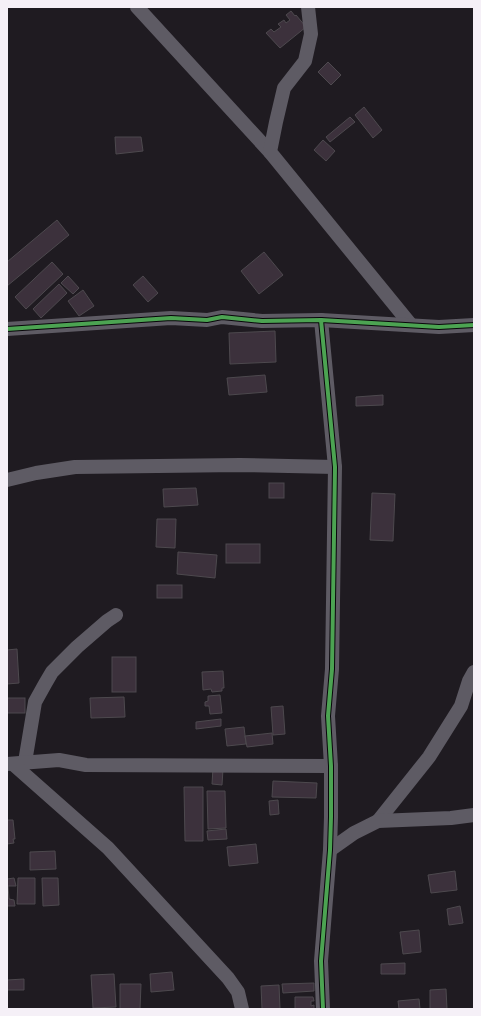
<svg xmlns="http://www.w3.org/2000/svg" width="481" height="1016" viewBox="0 0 481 1016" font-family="'PT Serif',serif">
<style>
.building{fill:#3c313c;stroke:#4d494e}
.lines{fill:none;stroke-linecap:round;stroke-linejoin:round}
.street{stroke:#5e5b64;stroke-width:14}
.cycleway-casing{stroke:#08060a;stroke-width:6}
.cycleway{stroke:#4ca352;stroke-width:4}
</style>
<rect width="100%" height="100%" fill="#1f1b21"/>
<g class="building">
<path d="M291,11l4,5 1,-1 10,12 -26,21 -14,-15 5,-4 3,3 7,-5 -3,-3 6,-4 2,3 4,-3 -4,-5z"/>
<path d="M328,62l13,13 -10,10 -13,-13z"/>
<path d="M364,107l18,23 -9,8 -18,-23z"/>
<path d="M350,117l5,5 -25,20 -4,-5z"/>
<path d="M115,137h26l2,14 -27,3z"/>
<path d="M323,140l12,11 -9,10 -12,-11z"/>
<path d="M57,220l12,15 -62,51v-24z"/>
<path d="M264,252l19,23 -24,19 -18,-23z"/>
<path d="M52,262l11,12 -37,35 -11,-12z"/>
<path d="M68,276l11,12 -6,6 -12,-11z"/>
<path d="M143,276l15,17 -10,9 -15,-17z"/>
<path d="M59,284l8,9 -26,25 -8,-9z"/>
<path d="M83,290l11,16 -15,10 -11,-15z"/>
<path d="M275,331l1,31 -46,2 -1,-31z"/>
<path d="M265,375l2,17 -38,3 -2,-17z"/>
<path d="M383,395v10l-27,1v-9z"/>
<rect x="269" y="483" width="15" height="15"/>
<path d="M196,488l2,17 -34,2 -1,-18z"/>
<path d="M372,493l23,1 -2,47 -23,-1z"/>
<path d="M157,519h19l-1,29 -19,-1z"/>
<rect x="226" y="544" width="34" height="19"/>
<path d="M178,552l39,3 -2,23 -38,-4z"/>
<rect x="157" y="585" width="25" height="13"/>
<path d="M17,649l2,34 -12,1v-34z"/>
<rect x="112" y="657" width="24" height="35"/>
<path d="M223,671l1,17h-2v3l-10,1 -1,-3 -8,1 -1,-18z"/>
<path d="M220,695l2,18 -12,1 -1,-8h-4v-4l3,-1v-5z"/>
<path d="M124,697l1,20 -34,1 -1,-20z"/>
<rect x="7" y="698" width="18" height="15"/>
<path d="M283,706l2,28 -12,1 -2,-28z"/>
<path d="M221,719v7l-25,3v-7z"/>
<path d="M244,727l2,17 -19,2 -2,-17z"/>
<path d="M272,733l1,11 -26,3 -2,-11z"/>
<path d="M213,768l10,1 -1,16 -10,-1z"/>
<path d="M273,781l44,2 -1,15 -44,-1z"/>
<path d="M184,787h19v54h-18z"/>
<path d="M207,791h18l1,37 -18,1z"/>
<path d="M278,800l1,14 -9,1 -1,-14z"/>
<path d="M7,820h6l2,19h-2l1,4 -7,1z"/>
<path d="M226,829l1,10 -19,1 -1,-9z"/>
<path d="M256,844l2,19 -29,3 -2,-19z"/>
<path d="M55,851l1,18 -26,1v-18z"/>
<path d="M455,871l2,19 -26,3 -3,-18z"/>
<path d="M14,878l2,8h-8l1,13 5,1 1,6h-8v-27z"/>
<path d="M18,878h17v26h-18z"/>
<path d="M42,878h16l1,27 -16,1z"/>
<path d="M460,906l3,17 -14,2 -2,-16z"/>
<path d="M419,930l2,22 -18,2 -3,-22z"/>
<path d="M405,963v11h-24v-10z"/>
<path d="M172,972l2,18 -23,2 -1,-18z"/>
<path d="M114,974l2,33 -23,1 -2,-33z"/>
<path d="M24,979v11h-17v-10z"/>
<path d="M314,983v8l-31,2 -1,-9z"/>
<path d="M120,984h21l-1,25h-20z"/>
<path d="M279,985l1,24h-18l-1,-23z"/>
<path d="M446,989l1,20h-17v-19z"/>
<path d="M295,997h18l1,4h-3v5l3,-1v4h-19z"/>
<path d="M419,999l1,10h-21l-1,-8z"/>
</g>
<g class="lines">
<g class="street">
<path d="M137,7l133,145"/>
<path d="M308,7l3,27 -6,27 -21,27 -8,34 -6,30 141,173"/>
<path d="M321,320l14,147 -3,202 -4,47 3,50v51l-1,33 -9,111 2,48"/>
<path d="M7,329l164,-11 36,2 15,-3 40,4 59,-1 118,7 35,-2"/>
<path d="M7,480l29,-7 39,-6 165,-2 95,2"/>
<path d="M25,762l10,-60 10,-18 7,-12 25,-25 30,-26 9,-6"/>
<path d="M7,764l52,-4 27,5 245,1"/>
<path d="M13,764l95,84 120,130 10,14 4,17"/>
<path d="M378,821l51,-64 32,-51 8,-25 5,-9"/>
<path d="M330,850l24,-17 24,-12 73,-3 23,-3"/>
</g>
<defs>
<g id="cycleway">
<path d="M321,320l14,147 -3,202 -4,47 3,50v51l-1,33 -9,111 2,48"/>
<path d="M7,329l164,-11 36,2 15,-3 40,4 59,-1 118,7 35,-2"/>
</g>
</defs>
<use href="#cycleway" class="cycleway-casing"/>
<use href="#cycleway" class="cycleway"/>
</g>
<rect width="481" height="1016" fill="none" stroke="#f5f0f7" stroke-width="16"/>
</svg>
